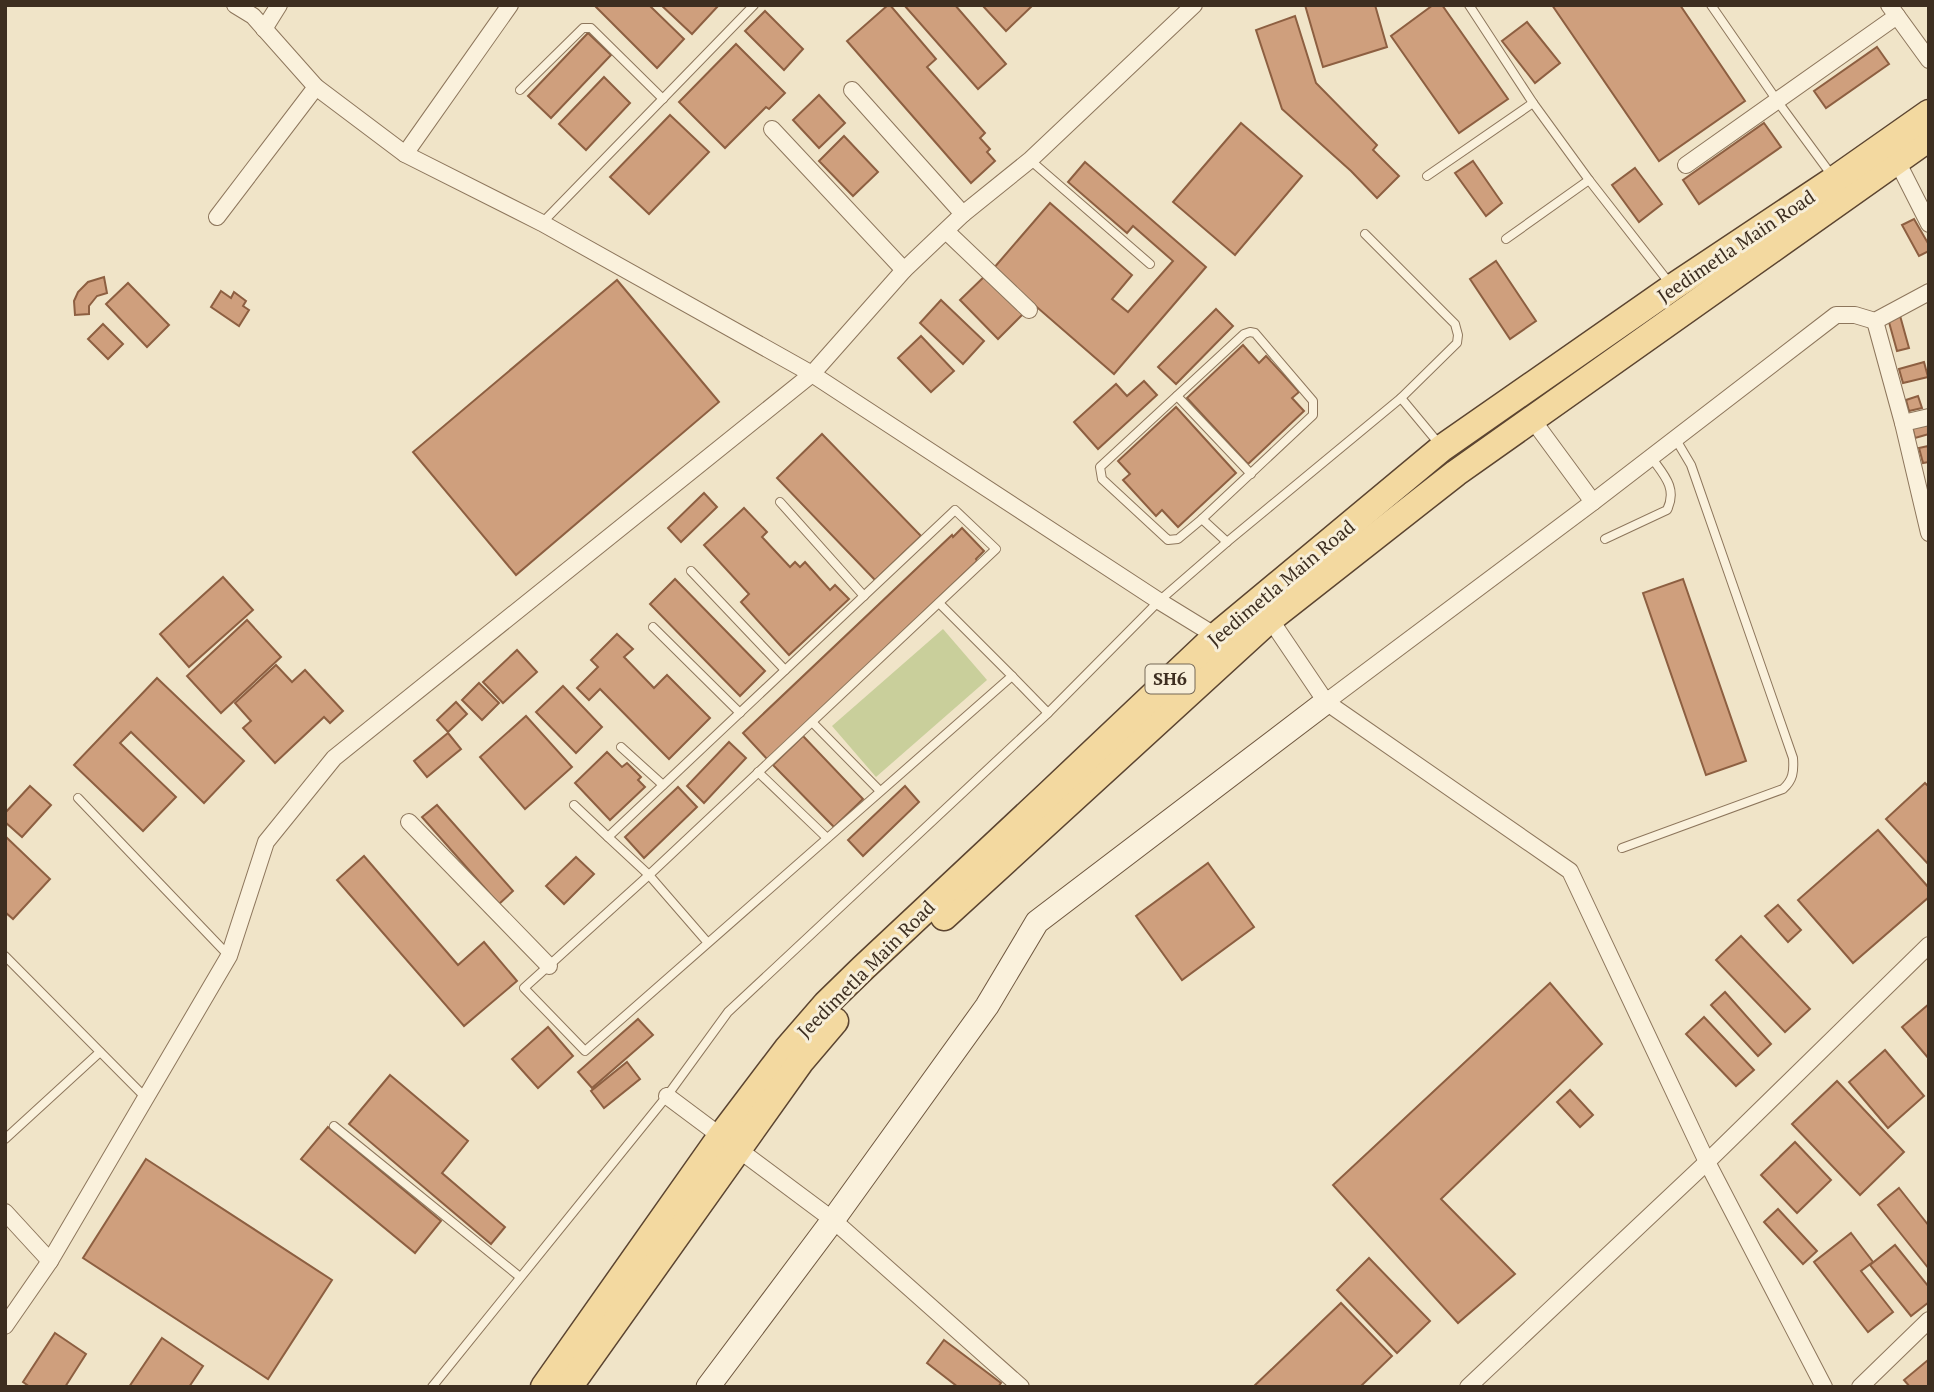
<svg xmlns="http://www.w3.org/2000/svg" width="1934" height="1392" viewBox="0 0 1934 1392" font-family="'PT Serif',serif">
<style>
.green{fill:#c9cf9b}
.building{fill:#cf9f7d;stroke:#8d5f41;stroke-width:2}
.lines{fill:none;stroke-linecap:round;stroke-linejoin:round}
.lane-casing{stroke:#8d765c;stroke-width:10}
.street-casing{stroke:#8d765c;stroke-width:18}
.secondary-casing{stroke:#6f573f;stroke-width:25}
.primary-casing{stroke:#5b4430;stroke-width:29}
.lane{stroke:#faf1dc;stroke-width:8}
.street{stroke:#faf1dc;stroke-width:16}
.secondary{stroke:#faf1dc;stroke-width:23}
.primary{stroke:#f3d9a0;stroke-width:26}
.labels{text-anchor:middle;stroke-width:6;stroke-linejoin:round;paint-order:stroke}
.shield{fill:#f7eed8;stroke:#756857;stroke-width:2}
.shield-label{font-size:18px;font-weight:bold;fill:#3d2e20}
.street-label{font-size:19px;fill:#3d2e20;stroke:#f7eed8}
</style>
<rect width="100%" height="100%" fill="#f0e4c8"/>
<path class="green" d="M943,629l44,51 -111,97 -44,-51z"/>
<g class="building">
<path d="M594,5h55l35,34 -27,29z"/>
<path d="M661,5h58l-27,29z"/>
<path d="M888,5h2l46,54 -9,8 58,66 -5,5 10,11 -3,3 8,9 -24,22 -124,-142z"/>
<path d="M904,5h51l51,59 -28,25z"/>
<path d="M982,5h49l1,1 -26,25z"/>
<path d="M1305,5h70l12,42 -64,20z"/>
<path d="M1433,5h9l66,94 -49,34 -68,-97z"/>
<path d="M1552,5h128l65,96 -86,60z"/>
<path d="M765,11l38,38 -19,21 -39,-39z"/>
<path d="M1295,16l21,67 61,62 -4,5 26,26 -22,22 -26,-27 -69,-62 -26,-79z"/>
<path d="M1527,22l33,41 -25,20 -33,-42z"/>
<path d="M588,33l23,22 -60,63 -23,-22z"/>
<path d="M736,44l49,49 -16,16 -3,-2 -41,41 -46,-46z"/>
<path d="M1877,47l12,17 -63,44 -12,-17z"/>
<path d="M604,77l26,26 -44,47 -27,-26z"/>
<path d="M819,95l26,28 -26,25 -26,-28z"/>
<path d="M670,115l39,37 -60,62 -39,-37z"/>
<path d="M1241,123l61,53 -67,79 -62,-53z"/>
<path d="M1764,123l17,24 -82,57 -16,-24z"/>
<path d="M844,136l34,36 -25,24 -34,-35z"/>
<path d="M1473,161l29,42 -16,13 -31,-43z"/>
<path d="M1085,162l121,105 -92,107 -121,-105 57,-66 82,72 -20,24 16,13 45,-51 -40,-35 -6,7 -59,-51z"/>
<path d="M1635,168l27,36 -23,18 -27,-37z"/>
<path d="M1914,219l15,26v6l-10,5 -17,-31z"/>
<path d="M1496,261l40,60 -26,18 -40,-60z"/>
<path d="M988,273l37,39 -27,27 -38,-39z"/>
<path d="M104,277l3,16 -10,3 -8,10v8l-14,1 -1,-14 4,-9 10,-10z"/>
<path d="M617,280l102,122 -203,173 -103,-123z"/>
<path d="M128,283l41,42 -22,22 -41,-43z"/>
<path d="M221,291l10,7 3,-6 12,9 -3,5 6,4 -10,16 -28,-19z"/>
<path d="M941,300l43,41 -21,23 -43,-41z"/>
<path d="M1216,309l17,17 -57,58 -18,-17z"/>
<path d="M1899,312l10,36 -12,3 -10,-36z"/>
<path d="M103,324l20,20 -15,15 -20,-20z"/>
<path d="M921,336l33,35 -23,21 -33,-34z"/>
<path d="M1243,345l16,18 7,-7 33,36 -7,6 12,13 -56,53 -61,-66z"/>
<path d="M1924,362l4,15 -25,6 -4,-14z"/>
<path d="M1144,381l13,14 -59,54 -24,-27 42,-38 11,12z"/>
<path d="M1918,396l4,12 -13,3 -3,-11z"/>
<path d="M1176,407l60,66 -58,54 -16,-17 -6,6 -33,-36 7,-6 -12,-13z"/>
<path d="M1929,422v12l-14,4 -3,-12z"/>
<path d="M822,434l99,102 -46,44 -98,-102z"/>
<path d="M1928,446l1,16 -6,1 -4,-15z"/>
<path d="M704,493l13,14 -36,35 -13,-14z"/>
<path d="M744,508l23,24 -5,5 28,30 5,-5 5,5 5,-5 25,28 5,-5 14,14 -60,56 -48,-53 8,-8 -45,-49z"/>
<path d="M962,528l22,23 -8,8 1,2 -209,199 -25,-27 209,-198 1,2z"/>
<path d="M223,577l30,33 -64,57 -29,-33z"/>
<path d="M675,579l90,92 -25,25 -90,-92z"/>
<path d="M1683,579l63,182 -40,14 -63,-182z"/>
<path d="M247,620l34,37 -60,56 -34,-37z"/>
<path d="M617,634l16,15 -9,8 30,31 13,-13 43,43 -41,41 -69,-70 -11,11 -12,-12 21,-21 -7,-7z"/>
<path d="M517,650l20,22 -34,31 -20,-21z"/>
<path d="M276,665l16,17 13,-12 38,41 -13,12 -6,-6 -49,46 -32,-35 8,-7 -16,-18z"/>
<path d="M157,678l87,83 -40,42 -73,-71 -11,11 56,54 -33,34 -69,-66z"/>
<path d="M479,683l20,20 -17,17 -20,-20z"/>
<path d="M563,686l39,41 -26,26 -40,-41z"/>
<path d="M456,702l11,12 -19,18 -11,-12z"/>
<path d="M526,716l46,51 -47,42 -45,-52z"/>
<path d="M448,733l13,16 -34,28 -13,-16z"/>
<path d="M803,736l60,63 -29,28 -61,-62z"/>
<path d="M729,742l17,16 -42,45 -17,-17z"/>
<path d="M607,752l15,15 5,-4 14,14 -3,3 7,7 -35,33 -35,-37z"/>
<path d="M1925,783l4,4v78l-43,-46z"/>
<path d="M30,786l21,19 -29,32 -17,-15v-9z"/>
<path d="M905,786l14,16 -56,54 -15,-16z"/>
<path d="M678,787l19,20 -53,51 -19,-21z"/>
<path d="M437,805l76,86 -14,13 -77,-87z"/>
<path d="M1878,830l51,58v9l-76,66 -55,-63z"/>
<path d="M5,836l45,43 -37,40 -8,-7z"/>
<path d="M364,856l94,109 26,-23 33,39 -53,45 -127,-146z"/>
<path d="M576,857l18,17 -30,30 -18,-18z"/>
<path d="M1208,863l46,64 -72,53 -46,-64z"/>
<path d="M1778,905l23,25 -13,12 -23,-26z"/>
<path d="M1741,936l69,73 -25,23 -69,-72z"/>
<path d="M1550,983l52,61 -161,155 74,75 -57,49 -125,-138z"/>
<path d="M1725,992l46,52 -13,12 -47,-51z"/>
<path d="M1929,1004v55l-27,-32z"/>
<path d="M1704,1017l50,53 -18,16 -50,-52z"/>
<path d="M638,1019l15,16 -61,53 -14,-16z"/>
<path d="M548,1027l25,29 -35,32 -26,-29z"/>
<path d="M1885,1050l39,46 -36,32 -39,-46z"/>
<path d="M627,1062l13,17 -36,29 -13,-17z"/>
<path d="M390,1075l78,66 -26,32 63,54 -14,17 -142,-120z"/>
<path d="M1837,1081l67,71 -44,43 -68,-71z"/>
<path d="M1570,1090l23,25 -13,12 -23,-25z"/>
<path d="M328,1127l113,94 -26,32 -114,-94z"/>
<path d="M1795,1142l36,38 -34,33 -36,-38z"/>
<path d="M146,1159l186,121 -64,99 -185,-121z"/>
<path d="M1899,1188l30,38v43l-51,-64z"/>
<path d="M1778,1209l39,42 -14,13 -39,-42z"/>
<path d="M1851,1233l22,29 -12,9 32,41 -25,20 -54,-70z"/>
<path d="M1895,1245l34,42v15l-18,14 -41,-51z"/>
<path d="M1369,1258l61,63 -33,32 -60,-63z"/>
<path d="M1341,1303l51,53 -32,31h-107z"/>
<path d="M55,1333l31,21 -21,33h-35l-7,-5z"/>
<path d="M162,1338l41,28 -14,21h-60z"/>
<path d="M944,1340l57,43 -3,4h-40l-31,-24z"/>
<path d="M1928,1360l1,27h-19l-6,-7z"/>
</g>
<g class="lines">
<defs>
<g id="lane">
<path d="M1469,5l64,98 56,77 82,105"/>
<path d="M1711,5l67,97 55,75"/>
<path d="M520,90l63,-62h8l72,71"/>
<path d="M1030,160l120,104"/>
<path d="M1427,176l106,-73"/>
<path d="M542,223l212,-218"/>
<path d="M1365,234l90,90 3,11 -1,8 -56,55"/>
<path d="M1506,239l83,-59"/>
<path d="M1250,332l5,1 58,68v14l-111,104 -24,20 -10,1 -66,-61 -2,-12 144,-133z"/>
<path d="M1177,396l74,78"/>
<path d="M780,502l84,94"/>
<path d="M955,510l41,39 -347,326 -41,-38z"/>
<path d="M1202,519l25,23"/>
<path d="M1605,539l62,-29c11,-22 -4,-36 -16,-53"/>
<path d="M691,571l94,99"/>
<path d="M653,627l87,86"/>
<path d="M1012,676l36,37"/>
<path d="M812,722l68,69"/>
<path d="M621,747l42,38"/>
<path d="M758,772l69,66"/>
<path d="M78,798l151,158"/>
<path d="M574,805l34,32"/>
<path d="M1622,848l161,-59c10,-9 11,-17 10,-31l-102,-293 -16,-27"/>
<path d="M708,943l-59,-68 -125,113 61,63 427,-375 -73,-73"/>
<path d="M5,956l141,142"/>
<path d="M334,1126l186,151"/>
<path d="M5,1139l95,-87"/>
<path d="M432,1387l235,-291 61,-84 320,-299 111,-112 68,-59 174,-144 39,47"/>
</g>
<g id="street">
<path d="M235,5l18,11 63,71 89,67 137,69 270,151 347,227 57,35"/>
<path d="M1889,5l40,55"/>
<path d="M264,29l15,-24"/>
<path d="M852,90l111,124"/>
<path d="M772,129l132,141"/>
<path d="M405,154l105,-149"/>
<path d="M1896,159l33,65"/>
<path d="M1686,165l211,-149"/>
<path d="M217,217l99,-130"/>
<path d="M946,231l83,79"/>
<path d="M1875,321l28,102 26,110"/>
<path d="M1532,419l61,83"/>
<path d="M1903,423l26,-6"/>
<path d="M1270,619l56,83 244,169 137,291 117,225"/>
<path d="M1326,702l267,-200 243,-187h19l20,6 54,-29"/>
<path d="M409,822l140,144"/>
<path d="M667,1096l166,124 188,167"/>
<path d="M5,1212l45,49"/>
<path d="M5,1326l45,-65 179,-305 37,-114 68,-84 478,-384 92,-104 59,-56 67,-54 164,-155"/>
<path d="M1468,1387l239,-225 222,-217"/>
<path d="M1860,1387l69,-67"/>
</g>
<path id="secondary" d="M708,1387l125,-167 154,-214 50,-84 289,-220"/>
<g id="primary">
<path d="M944,917l326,-298 186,-146 473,-335"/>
<path d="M544,1387l177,-251 66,-87 39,-45 37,-36 187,-175 166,-157 226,-188 231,-161 162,-108 94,-66"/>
<path d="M569,1387l232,-326 34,-40"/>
</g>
</defs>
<use href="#lane" class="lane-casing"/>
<use href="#street" class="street-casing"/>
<use href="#secondary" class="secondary-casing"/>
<use href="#primary" class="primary-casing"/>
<use href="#lane" class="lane"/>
<use href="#street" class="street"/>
<use href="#secondary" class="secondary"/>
<use href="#primary" class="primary"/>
</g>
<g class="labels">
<rect class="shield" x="1145.5" y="664.5" width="49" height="29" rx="5"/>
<g class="shield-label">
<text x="1170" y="685">SH6</text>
</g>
<g class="street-label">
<text transform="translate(1736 246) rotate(-34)" y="7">Jeedimetla Main Road</text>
<text transform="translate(1281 583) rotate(-40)" y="7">Jeedimetla Main Road</text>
<text transform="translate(866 969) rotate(-45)" y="7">Jeedimetla Main Road</text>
</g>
</g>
<rect width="1934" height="1392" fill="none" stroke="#3d2e20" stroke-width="14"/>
</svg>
